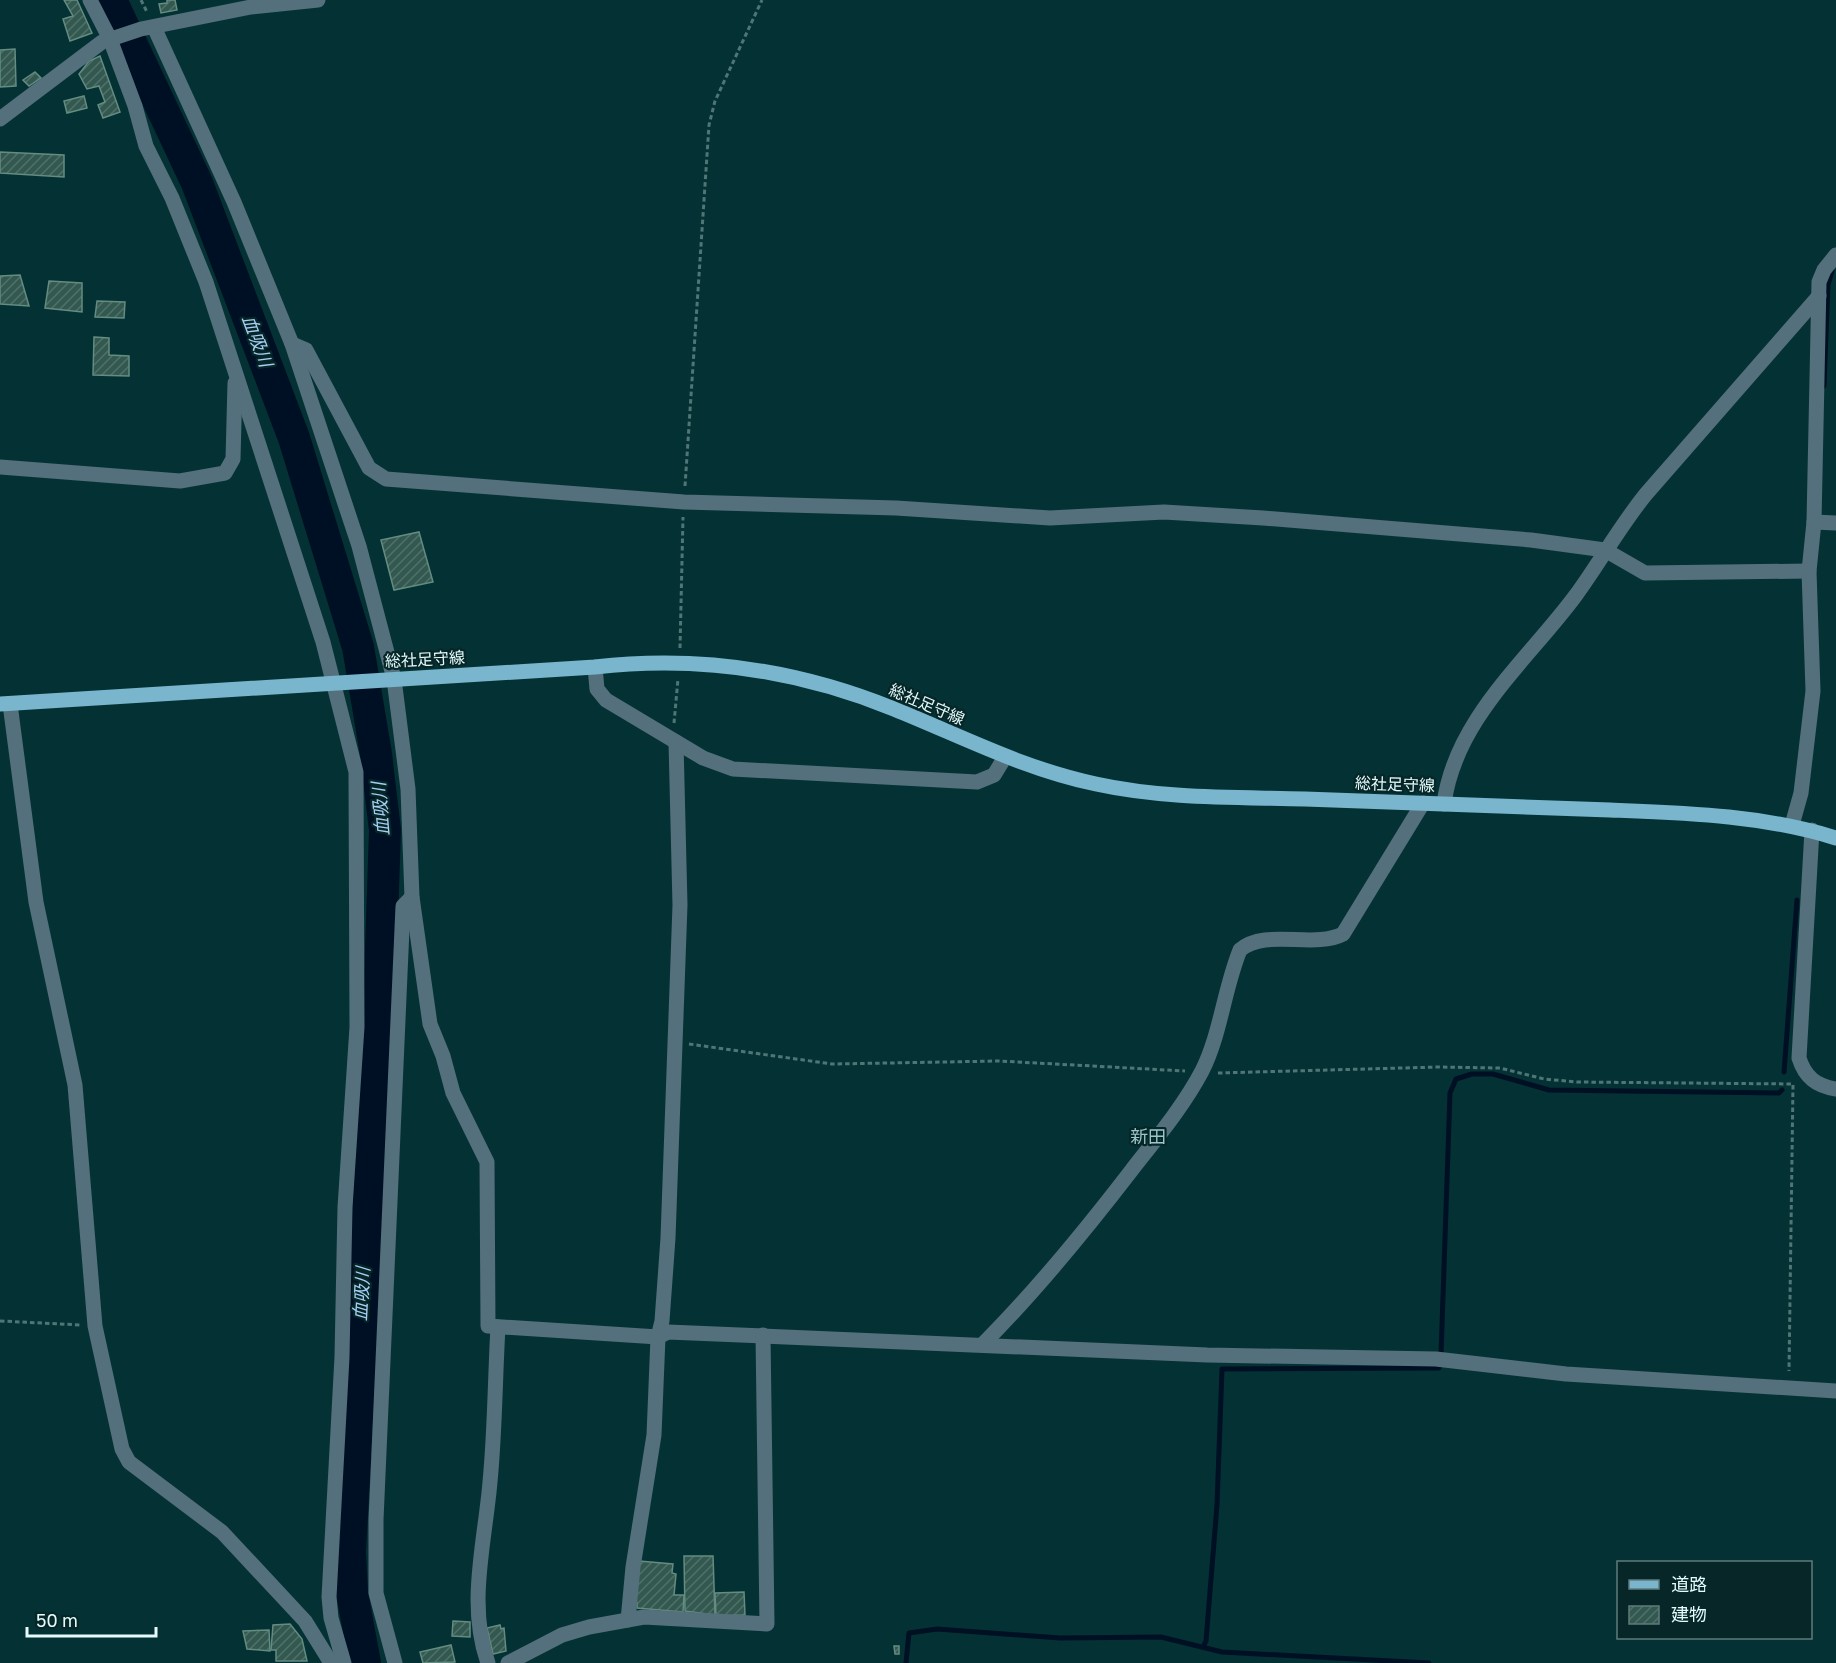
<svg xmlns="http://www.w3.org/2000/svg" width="1836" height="1663" viewBox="0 0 1836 1663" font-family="'Golos Text','Noto Sans JP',sans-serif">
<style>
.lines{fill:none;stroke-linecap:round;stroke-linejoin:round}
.stream{stroke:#001024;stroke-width:5}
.river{stroke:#001024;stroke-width:32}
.building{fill:url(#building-hatch);stroke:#648c81;stroke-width:1.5}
.path{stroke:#4f7577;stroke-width:3;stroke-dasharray:4.5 3;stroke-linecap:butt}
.minor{stroke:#54707c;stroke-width:15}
.major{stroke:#79b5cd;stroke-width:15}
.labels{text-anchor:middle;stroke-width:4.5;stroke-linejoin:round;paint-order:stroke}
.street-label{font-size:16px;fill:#e4fafb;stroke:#062628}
.water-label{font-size:18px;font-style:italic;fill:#a7cef4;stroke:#062628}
.neighbourhood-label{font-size:18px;fill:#9bc7ca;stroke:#062628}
</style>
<defs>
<pattern id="building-hatch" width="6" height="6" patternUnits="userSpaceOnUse" patternTransform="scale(1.5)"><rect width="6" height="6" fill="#32584f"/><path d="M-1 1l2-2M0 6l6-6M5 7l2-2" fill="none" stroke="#507169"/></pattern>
</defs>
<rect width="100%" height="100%" fill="#043234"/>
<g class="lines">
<g class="stream">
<path d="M1824,386l4,-101 4,-14"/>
<path d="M1784,1072l13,-172"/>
<path d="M1441,1355l9,-262 6,-14 16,-5h21l56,16 230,3 3,-3"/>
<path d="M1203,1647l3,-6 11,-136 5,-136 217,-1v-3"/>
<path d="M906,1663l3,-30 28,-4 123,9 101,-1 61,15 207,11"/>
</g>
<path class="river" d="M111,0l86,183 97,255 64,209 18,107 9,76 -6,179 -29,543 2,41 13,70"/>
</g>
<g class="building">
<path d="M64,0h13l15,33 -22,8 -7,-22 10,-3z"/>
<path d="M167,0h8l2,10 -16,3 -2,-9 8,-1z"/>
<path d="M15,49l1,37 -16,1v-37z"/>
<path d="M100,56l20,56 -17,6 -5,-13 7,-3 -6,-16 -12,3 -8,-15 10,-13z"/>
<path d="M35,72l6,6 -12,8 -6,-6z"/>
<path d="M84,96l3,12 -20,5 -3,-12z"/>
<path d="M0,152l64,3v22l-64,-4z"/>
<path d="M20,275l9,31 -29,-2v-28z"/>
<path d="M49,281l33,2v29l-37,-4z"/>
<path d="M97,301l28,1 -1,16 -29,-1z"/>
<path d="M94,337l15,1v17l20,1v20l-36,-1z"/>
<path d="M419,532l14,50 -39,8 -13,-50z"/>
<path d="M684,1556h29l2,59 -30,-4z"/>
<path d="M639,1561l34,3 -1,9 4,1 -2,21h10l-1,17 -46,-4v-5h-3z"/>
<path d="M744,1592l1,23 -29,1 -1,-23z"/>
<path d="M453,1621l17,1v15l-18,-1z"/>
<path d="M290,1624l12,15 5,22h-31v-11h-5l2,-25z"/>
<path d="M500,1625l1,4 3,-1 2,23 -13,3 -6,-26z"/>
<path d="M269,1630l1,21 -23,-2 -4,-18z"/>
<path d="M451,1645l4,17 -32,1 -3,-11z"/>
<path d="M894,1646h5v8h-4z"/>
</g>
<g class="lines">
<g class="path">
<path d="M141,0l6,12"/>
<path d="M685,486l24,-361 6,-24 47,-101"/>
<path d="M680,648l3,-131"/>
<path d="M674,723l4,-44"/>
<path d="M689,1044l143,20 167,-3 186,10"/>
<path d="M1218,1073l221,-6 61,1 44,11 33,3 216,2 -4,287"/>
<path d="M0,1321l81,4"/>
</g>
<g class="minor">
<path d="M90,0l20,39 25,67 11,40 26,52 34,84 117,360 33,130 1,255 -12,180 -3,150 -13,240 2,21 13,45"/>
<path d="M154,27l80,175 58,142 67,202 35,133 14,110 4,108 18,127 13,32 10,37 34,69 1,164 170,11 10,-5 539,23 229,4 130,15 270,17"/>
<path d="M0,119l102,-77 39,-13 110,-22 67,-7"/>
<path d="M292,344l14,6 63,118 17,11 298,23 212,6 154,10 114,-6 99,6 268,22 74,10 40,23 164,-2"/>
<path d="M0,467l180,14 45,-8 8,-14 2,-76"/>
<path d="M1814,522l22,1"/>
<path d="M595,667l2,22 9,11 97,58 30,11 244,13 17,-7 11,-18"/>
<path d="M10,704l26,198 39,183 20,241 27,123 7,13 93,70 83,89 26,42"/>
<path d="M1444,804c11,-85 84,-144 132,-209 24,-33 44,-69 70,-101l173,-198"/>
<path d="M1792,825l9,-32 12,-102 -4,-120 5,-49 5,-240 5,-12 12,-15"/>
<path d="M1812,830l-13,228c6,19 17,28 37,31"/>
<path d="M983,1344c54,-54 101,-112 148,-173 24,-31 52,-64 71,-100 19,-38 22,-82 38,-121 25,-22 74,-1 103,-16l80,-131"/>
<path d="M628,1620l5,-53 21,-132 4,-98 4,-16 6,-83 12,-333 -4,-163"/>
<path d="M395,1663l-19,-70v-73l27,-614 9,-9"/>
<path d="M488,1663c-21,-58 -3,-121 2,-181 5,-51 5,-104 8,-155"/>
<path d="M508,1663l54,-28 27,-8 55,-10 123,7 -4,-289"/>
</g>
<path class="major" d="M0,704l595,-37c104,-12 203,3 299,42 67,27 130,60 202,75 68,15 140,13 209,15 102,4 203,7 305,11 77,3 152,5 226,28"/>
</g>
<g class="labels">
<g class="street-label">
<text transform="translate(425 659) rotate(-3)" y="6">総社足守線</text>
<text transform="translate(927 704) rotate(23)" y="6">総社足守線</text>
<text transform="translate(1395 784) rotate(2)" y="6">総社足守線</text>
</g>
<g class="water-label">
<text transform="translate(257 341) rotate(69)" y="6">血吸川</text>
<text transform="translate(381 809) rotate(-95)" y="6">血吸川</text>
<text transform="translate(362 1294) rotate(-87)" y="6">血吸川</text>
</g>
<g class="neighbourhood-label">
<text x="1148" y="1143">新田</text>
</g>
</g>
<rect x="1617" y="1561" width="195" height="78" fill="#062628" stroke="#5f7b7c" stroke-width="1.5"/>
<rect x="1629" y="1580" width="30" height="9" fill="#79b5cd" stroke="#5f7b7c" stroke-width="1.5"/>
<text x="1671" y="1591" font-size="18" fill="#e4fafb">道路</text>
<rect x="1629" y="1606" width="30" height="18" fill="url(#building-hatch)" stroke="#5f7b7c" stroke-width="1.5"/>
<text x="1671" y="1621" font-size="18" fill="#e4fafb">建物</text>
<path d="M27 1627v9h129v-9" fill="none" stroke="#e4fafb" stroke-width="3"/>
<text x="36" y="1627" font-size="18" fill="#e4fafb" stroke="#062628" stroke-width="4.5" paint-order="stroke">50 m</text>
</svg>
